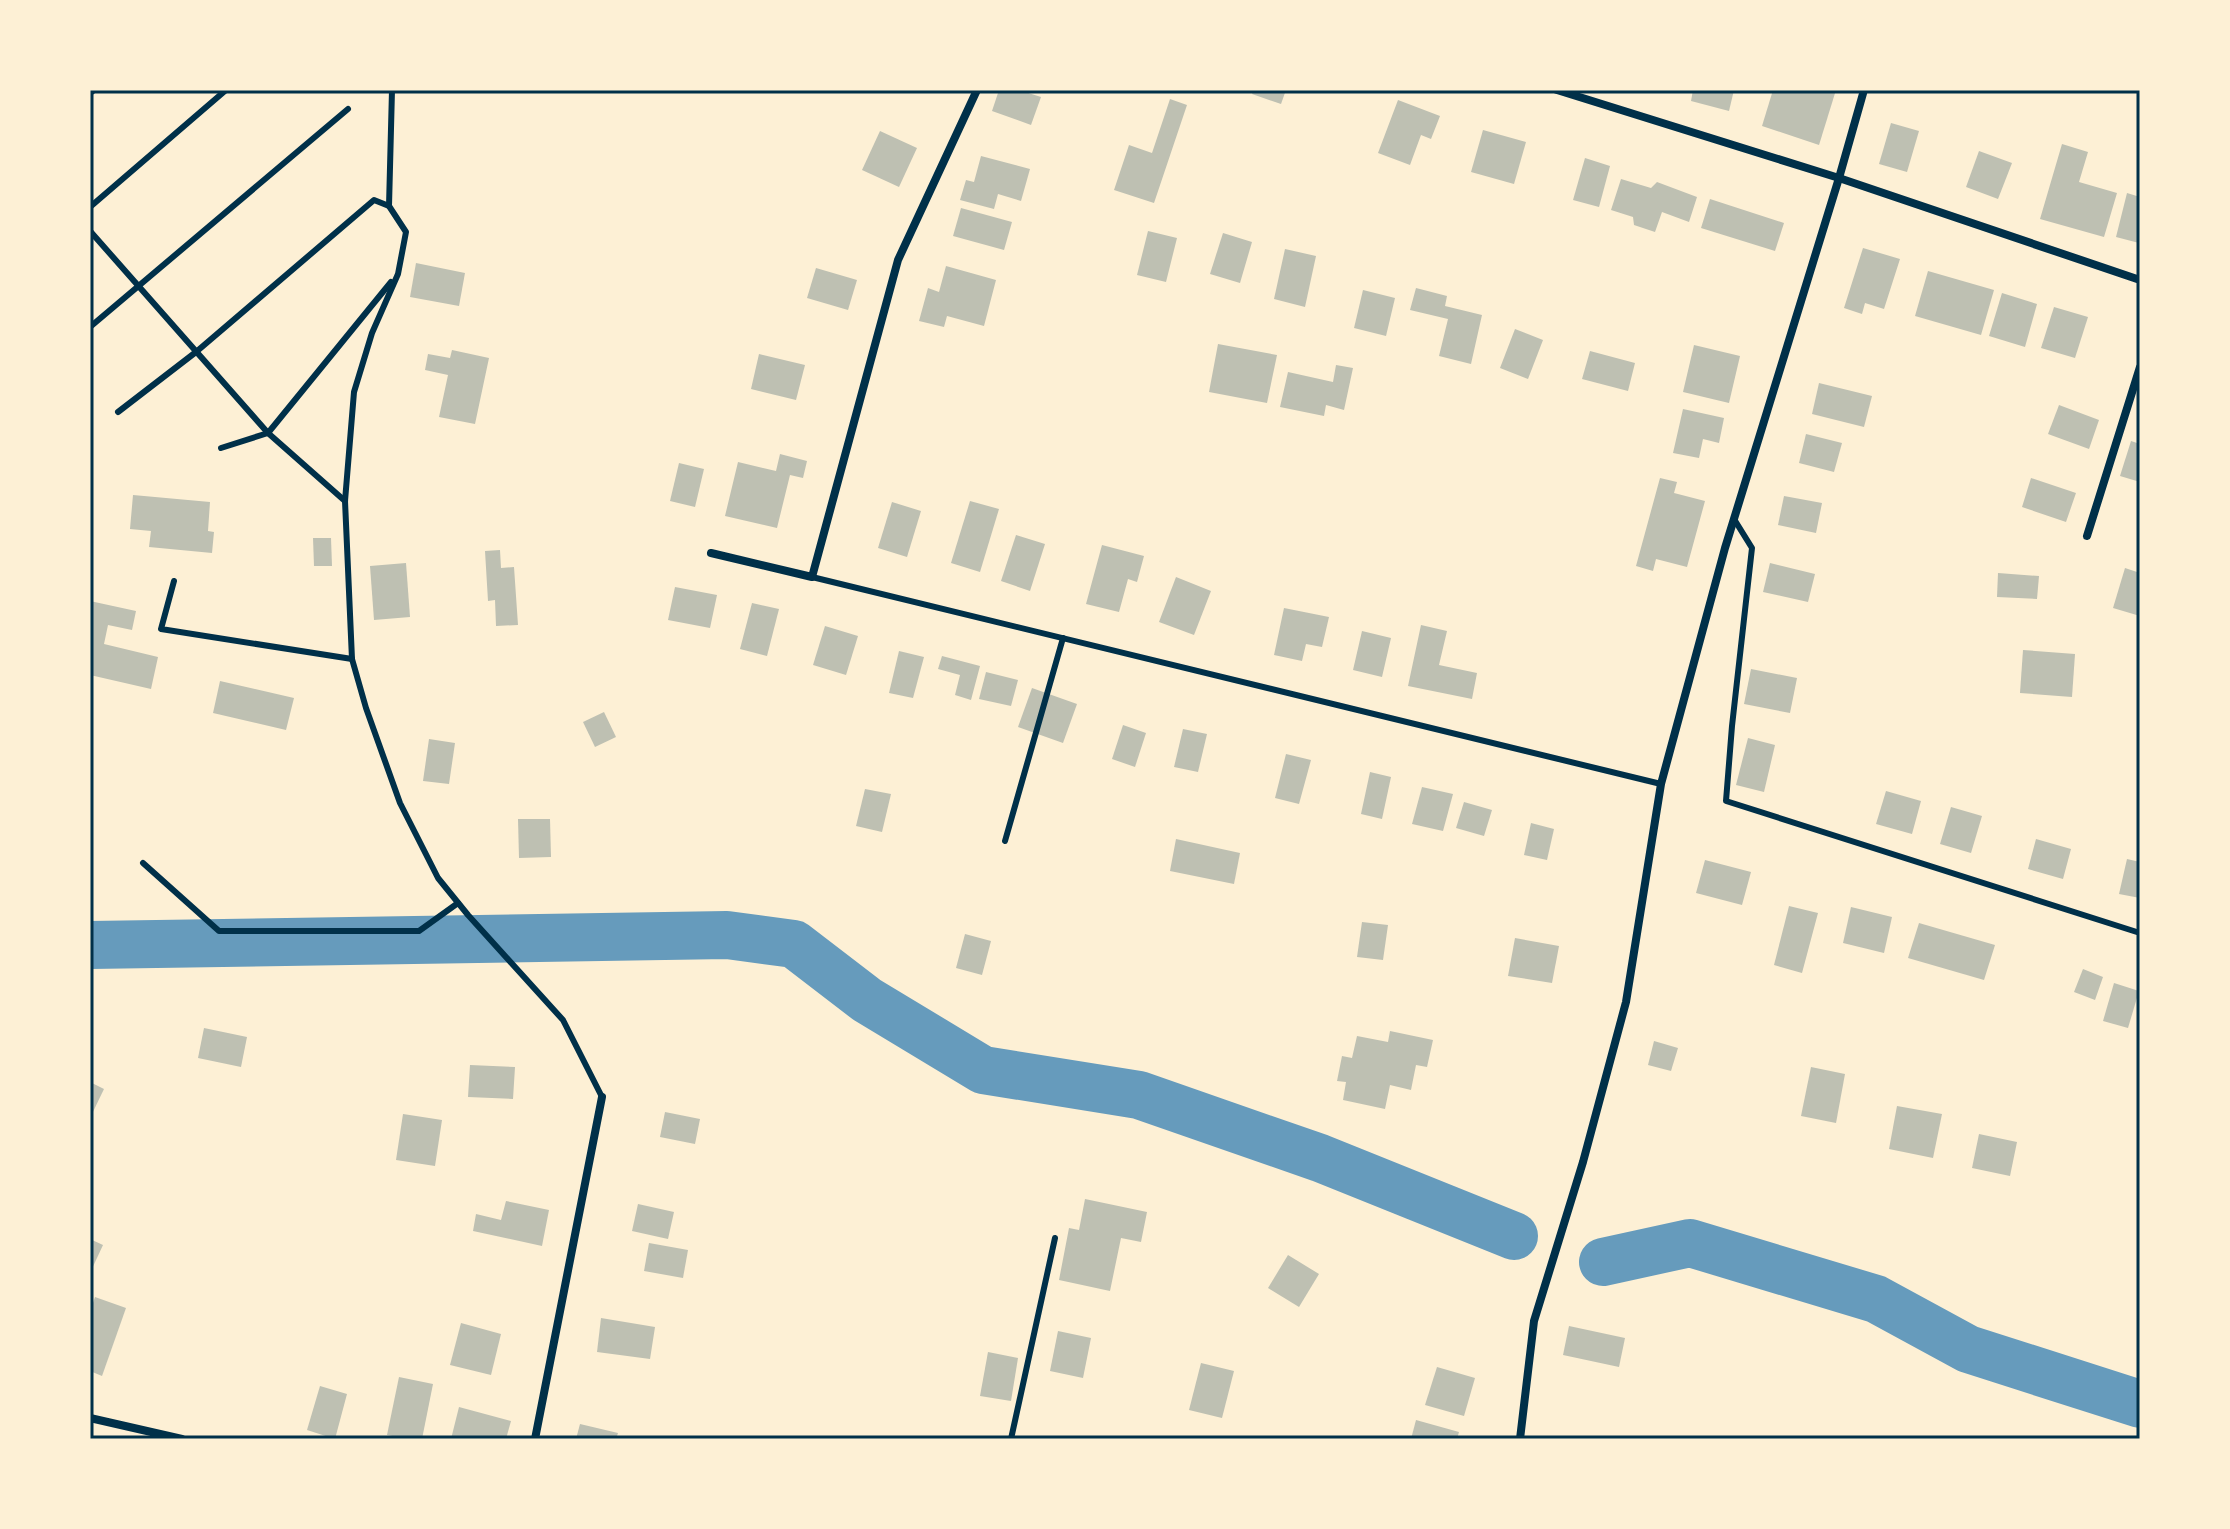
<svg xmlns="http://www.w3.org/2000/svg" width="2230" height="1529" viewBox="0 0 2230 1529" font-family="Roboto,sans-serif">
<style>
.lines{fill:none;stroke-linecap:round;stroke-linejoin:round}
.river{stroke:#669bbc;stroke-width:48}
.building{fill:#bec0b2}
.service{stroke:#003049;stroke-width:6}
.minor{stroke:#003049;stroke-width:8}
.neatline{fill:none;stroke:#003049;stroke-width:3}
</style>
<rect width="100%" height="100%" fill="#fdf0d5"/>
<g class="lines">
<g class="river">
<path d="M90,945l637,-10 67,9 73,56 116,70 156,25 181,63 194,78"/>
<path d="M1603,1262l87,-19 186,56 92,50 172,55"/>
</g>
</g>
<g class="building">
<path d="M999,90h20l22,7 -10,28 -39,-14z"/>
<path d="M1254,90h32l-5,14 -29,-10z"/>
<path d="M1693,90h41l-5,21 -38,-10z"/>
<path d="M1773,90h63l-17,55 -57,-19z"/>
<path d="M1170,99l17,6 -33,98 -40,-13 15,-45 23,8z"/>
<path d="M1398,100l42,16 -9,23 -10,-4 -11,30 -32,-12z"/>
<path d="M1891,123l28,8 -12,41 -28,-8z"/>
<path d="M1483,130l43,12 -12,42 -43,-12z"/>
<path d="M880,131l37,17 -18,39 -37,-17z"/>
<path d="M2062,144l26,8 -9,30 38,11 -13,44 -64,-18z"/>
<path d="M1979,151l33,12 -14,36 -32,-12z"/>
<path d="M981,156l49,13 -9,32 -23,-7 -4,15 -34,-9 6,-20 8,2z"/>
<path d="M1585,158l25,8 -11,41 -26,-7z"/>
<path d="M1621,179l30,9 6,-6 40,15 -8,25 -27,-10 -7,20 -21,-7 -1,-8 -22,-7z"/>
<path d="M2127,193l13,4 -1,46 -23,-6z"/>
<path d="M1710,199l74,24 -9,28 -74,-23z"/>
<path d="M961,208l51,14 -8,28 -51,-14z"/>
<path d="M1148,231l29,7 -11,44 -29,-7z"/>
<path d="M1223,233l29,9 -12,41 -30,-9z"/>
<path d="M1863,248l37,11 -16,50 -19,-6 -3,11 -18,-6z"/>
<path d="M1285,249l31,7 -11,51 -31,-8z"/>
<path d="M416,263l49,10 -6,33 -49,-9z"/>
<path d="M946,266l50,14 -12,46 -37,-10 -3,11 -25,-6 9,-33 11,4z"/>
<path d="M816,268l41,12 -9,30 -41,-12z"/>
<path d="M1928,271l66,19 -13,45 -66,-19z"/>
<path d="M1416,288l31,8 -2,10 37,9 -11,49 -32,-8 9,-37 -38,-9z"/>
<path d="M1363,290l32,8 -9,38 -32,-8z"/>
<path d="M2002,293l35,11 -12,43 -36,-11z"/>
<path d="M2054,307l34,10 -13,41 -34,-10z"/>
<path d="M1515,329l28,11 -15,39 -28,-11z"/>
<path d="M1218,344l59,11 -10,48 -58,-11z"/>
<path d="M1694,345l46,11 -11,47 -46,-11z"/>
<path d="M452,350l37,8 -14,66 -36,-7 9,-42 -23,-5 3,-16 22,4z"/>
<path d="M1590,351l45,12 -7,28 -46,-12z"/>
<path d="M759,354l46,11 -9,35 -45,-11z"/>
<path d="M1336,365l17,3 -9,42 -18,-5 -2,11 -44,-9 8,-35 45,10z"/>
<path d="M1819,383l53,13 -8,31 -52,-13z"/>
<path d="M2059,405l40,15 -10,29 -41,-15z"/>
<path d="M1683,409l41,9 -5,25 -16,-4 -4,19 -26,-5z"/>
<path d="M1806,434l36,9 -8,29 -35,-9z"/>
<path d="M2131,441l9,3v38l-20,-6z"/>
<path d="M780,454l27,7 -4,17 -13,-3 -13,53 -52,-12 13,-54 38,9z"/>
<path d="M679,463l25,6 -9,38 -25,-6z"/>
<path d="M1660,478l17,4 -3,11 31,8 -18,66 -31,-8 -3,12 -17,-5z"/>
<path d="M2031,478l45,15 -10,29 -44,-15z"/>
<path d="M133,495l77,7 -2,29 6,1 -2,21 -63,-6 2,-16 -21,-2z"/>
<path d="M1784,496l38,7 -6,30 -38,-8z"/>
<path d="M970,501l29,8 -19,63 -29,-9z"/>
<path d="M892,502l29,9 -14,46 -29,-9z"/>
<path d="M1016,535l29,9 -15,47 -29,-10z"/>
<path d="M313,538h18l1,28h-18z"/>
<path d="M1102,545l42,11 -7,26 -9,-3 -9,33 -33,-8z"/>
<path d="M500,550l1,18 13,-1 4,58 -22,1 -1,-26 -7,1 -3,-50z"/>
<path d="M406,563l4,54 -36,3 -4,-54z"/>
<path d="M1770,563l45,11 -7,28 -45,-10z"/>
<path d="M2125,568l15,5v43l-27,-8z"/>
<path d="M1998,573l41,3 -2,23 -40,-2z"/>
<path d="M1176,577l35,14 -17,44 -35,-13z"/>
<path d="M675,587l42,8 -7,33 -42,-8z"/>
<path d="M90,601l46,10 -4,19 -24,-5 -4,19 54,13 -7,32 -61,-14z"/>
<path d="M752,603l27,6 -12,47 -27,-7z"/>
<path d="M1284,608l45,9 -7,30 -16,-3 -4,17 -28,-6z"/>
<path d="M1421,625l26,6 -8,34 38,8 -5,26 -64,-13z"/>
<path d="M825,626l33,10 -12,39 -33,-10z"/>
<path d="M1362,631l29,7 -9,39 -29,-7z"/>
<path d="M2023,650l52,4 -3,43 -52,-4z"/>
<path d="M899,651l25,6 -11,41 -24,-5z"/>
<path d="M942,656l38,10 -9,34 -16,-5 5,-20 -22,-6z"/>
<path d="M1751,669l46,9 -7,35 -46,-9z"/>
<path d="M986,672l32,8 -7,26 -32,-7z"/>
<path d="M220,681l74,17 -8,32 -73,-17z"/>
<path d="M1032,688l45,16 -14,39 -45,-16z"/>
<path d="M604,712l12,25 -21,10 -12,-25z"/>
<path d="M1123,725l23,8 -11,34 -23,-8z"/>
<path d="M1183,729l24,5 -9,38 -24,-5z"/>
<path d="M1748,738l27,7 -11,47 -28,-7z"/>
<path d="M429,739l26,4 -6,41 -26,-3z"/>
<path d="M1286,754l25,6 -12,44 -24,-6z"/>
<path d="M1370,772l21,5 -9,42 -21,-5z"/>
<path d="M1422,787l31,7 -10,37 -31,-7z"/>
<path d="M865,789l26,5 -9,38 -26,-6z"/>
<path d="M1886,791l35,10 -9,33 -36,-10z"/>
<path d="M1464,802l28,8 -8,26 -28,-8z"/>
<path d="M1951,807l31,9 -11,37 -31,-9z"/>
<path d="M518,819h32l1,38 -32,1z"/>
<path d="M1531,823l23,6 -7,31 -23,-5z"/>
<path d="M1176,839l64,14 -6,31 -64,-13z"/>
<path d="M2036,839l35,10 -8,30 -35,-10z"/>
<path d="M2127,859l13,3v36l-21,-4z"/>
<path d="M1705,860l46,12 -9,33 -46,-12z"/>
<path d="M1789,906l29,7 -16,60 -28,-8z"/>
<path d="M1851,907l41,10 -8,36 -41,-10z"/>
<path d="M1362,922l26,3 -5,35 -26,-3z"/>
<path d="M1919,923l76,22 -11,35 -76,-22z"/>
<path d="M965,934l26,7 -9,34 -26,-7z"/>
<path d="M1515,938l44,8 -7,37 -44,-7z"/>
<path d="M2083,969l20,8 -8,23 -21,-8z"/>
<path d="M2114,983l25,8 -11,37 -25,-7z"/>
<path d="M204,1028l43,9 -6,30 -43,-9z"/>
<path d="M1390,1031l43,9 -6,27 -11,-2 -5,25 -21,-5 -5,24 -42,-9 3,-18 -9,-1 5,-25 10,2 5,-22 31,6z"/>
<path d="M1654,1041l24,7 -7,23 -23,-6z"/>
<path d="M470,1065l45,2 -2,32 -45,-2z"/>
<path d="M1811,1067l34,7 -9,49 -35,-7z"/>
<path d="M90,1082l14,7 -14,29z"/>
<path d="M1897,1106l45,8 -9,44 -44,-9z"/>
<path d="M665,1112l35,7 -5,25 -35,-7z"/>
<path d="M403,1114l39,6 -7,46 -39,-6z"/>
<path d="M1979,1134l38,8 -7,34 -38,-8z"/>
<path d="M1085,1199l62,13 -6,30 -20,-4 -11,53 -51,-11 10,-52 10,2z"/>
<path d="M506,1201l43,9 -7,36 -69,-15 3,-17 25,6z"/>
<path d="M638,1204l36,8 -6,27 -36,-8z"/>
<path d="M90,1239l13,6 -13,28z"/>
<path d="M649,1243l39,7 -5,28 -39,-7z"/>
<path d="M1288,1255l31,19 -20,33 -31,-19z"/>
<path d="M95,1297l31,11 -24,68 -12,-5v-59z"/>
<path d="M601,1318l54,9 -5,32 -53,-7z"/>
<path d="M461,1323l40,11 -10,41 -41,-10z"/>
<path d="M1569,1326l56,12 -6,29 -56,-12z"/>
<path d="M1058,1331l33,7 -8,40 -33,-7z"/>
<path d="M988,1352l30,6 -7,43 -31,-5z"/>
<path d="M1201,1363l33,8 -12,47 -33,-8z"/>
<path d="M1437,1367l38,11 -11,38 -39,-11z"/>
<path d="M399,1377l34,7 -11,55h-14l-21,-4z"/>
<path d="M320,1386l27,8 -12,45 -28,-9z"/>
<path d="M459,1407l52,14 -5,18h-55z"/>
<path d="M1416,1420l43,12 -2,7h-46z"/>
<path d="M580,1424l38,9 -2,6h-40z"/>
</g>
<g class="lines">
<g class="service">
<path d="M392,90l-3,116 17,26 -8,42 -26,59 -18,59 -9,109 7,158 14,49 34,95 38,75 30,37 95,105 39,77"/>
<path d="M90,93l4,-3"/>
<path d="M90,207l136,-117"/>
<path d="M90,231l178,202 77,68"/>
<path d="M90,327l258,-218"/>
<path d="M118,412l78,-60 178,-152 15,6"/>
<path d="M221,448l47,-15 123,-151"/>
<path d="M1734,519l18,29 -20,178 -6,75 414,132"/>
<path d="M812,577l849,207"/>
<path d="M174,581l-13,48 191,30"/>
<path d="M1005,841l58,-203"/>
<path d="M143,863l76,68h200l39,-28"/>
<path d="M1011,1439l44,-201"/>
</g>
<g class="minor">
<path d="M1557,90l282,88 301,102"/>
<path d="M2087,536l53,-169"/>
<path d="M711,553l101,24 86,-317 79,-170"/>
<path d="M90,1418l92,21"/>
<path d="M535,1439l67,-342"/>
<path d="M1520,1439l14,-118 49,-159 43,-160 35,-218 64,-236 114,-370 25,-88"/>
</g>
</g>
<rect width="2230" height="1529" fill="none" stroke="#fdf0d5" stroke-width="184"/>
<rect x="92" y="92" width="2046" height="1345" class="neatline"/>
</svg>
